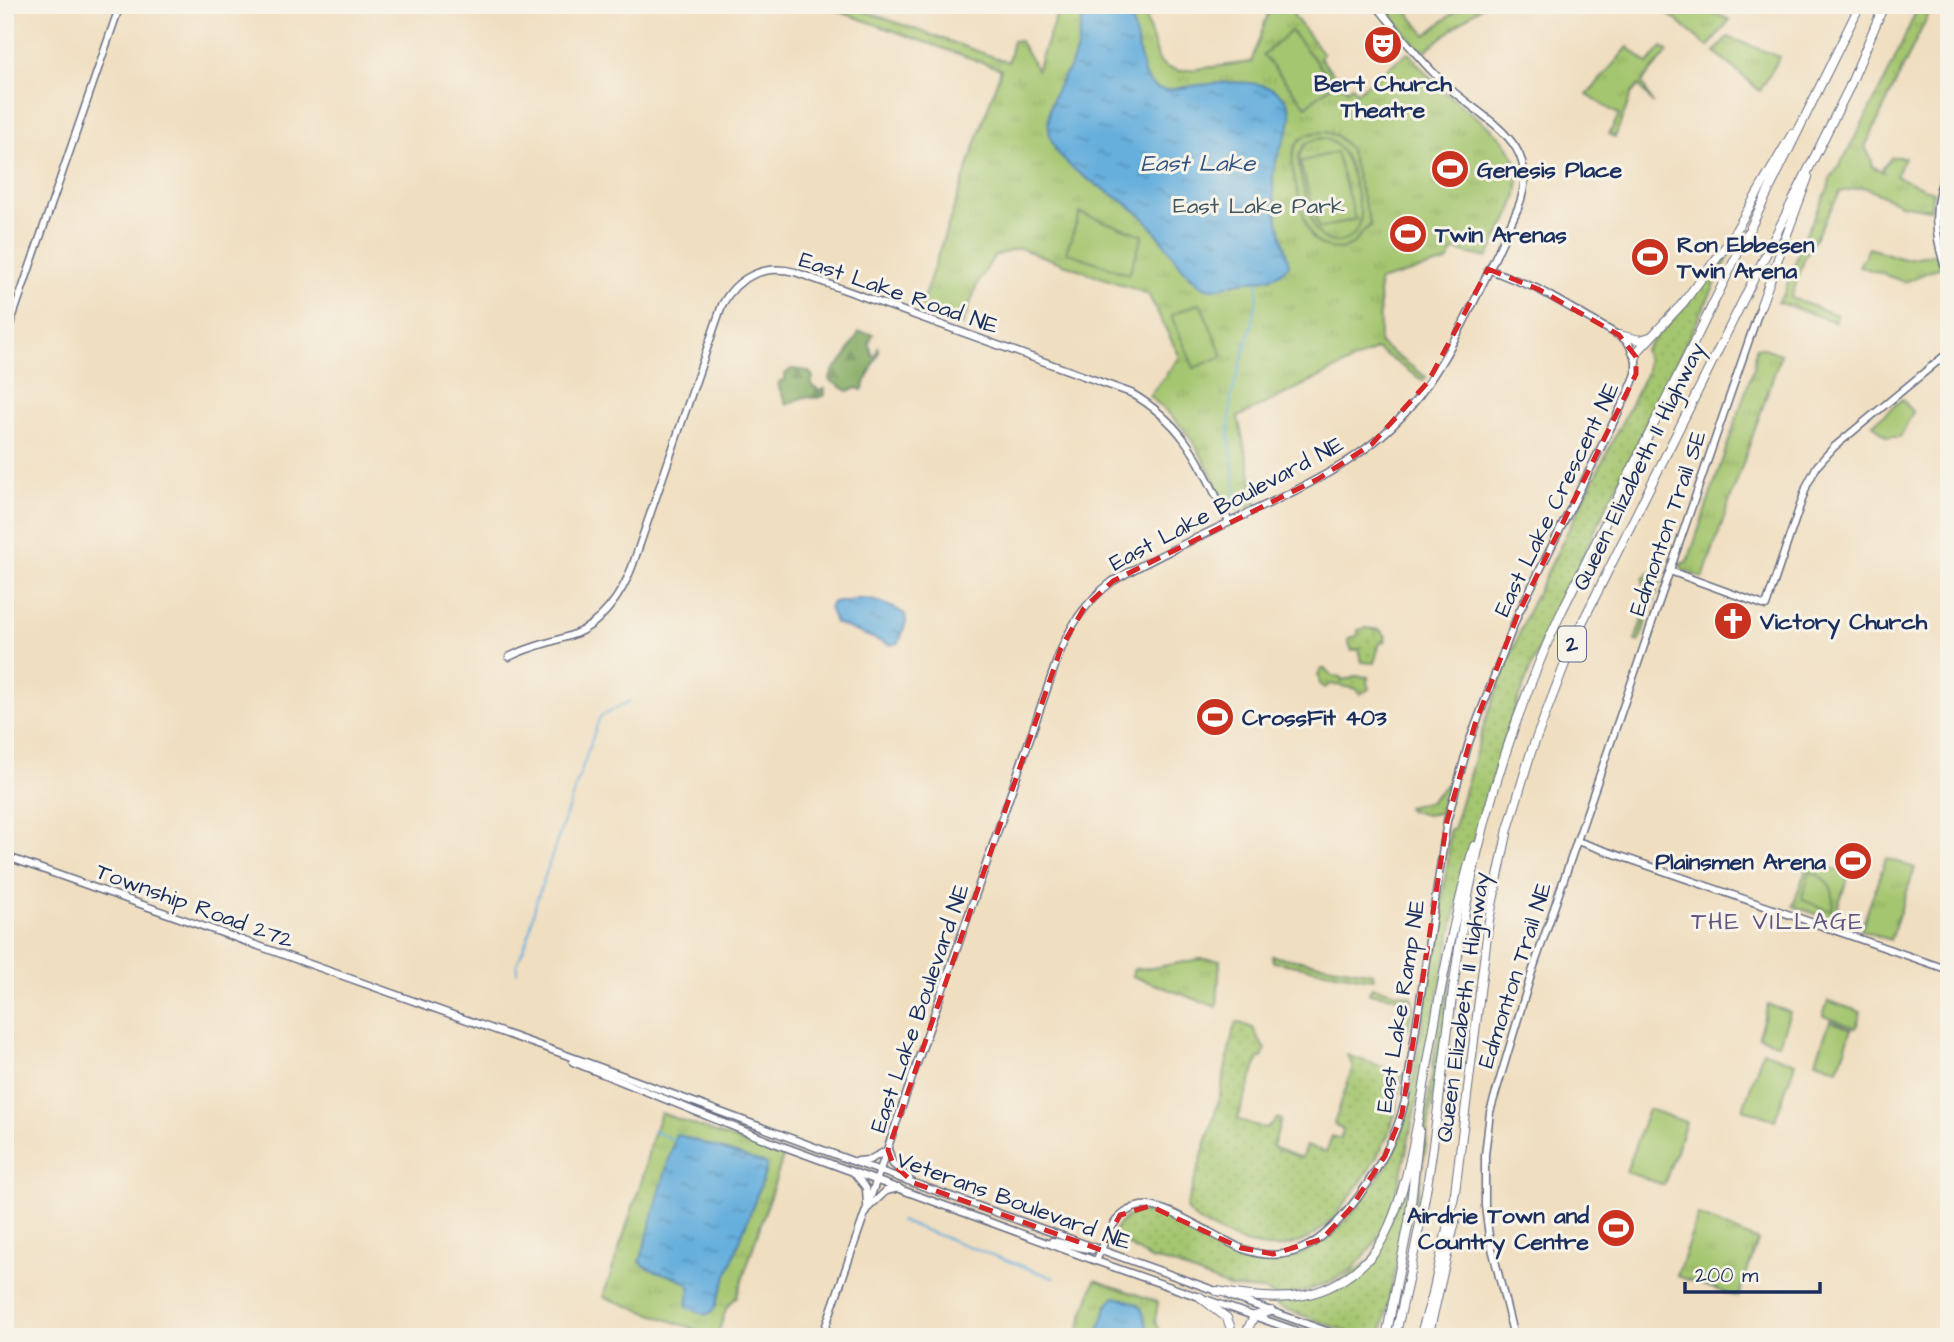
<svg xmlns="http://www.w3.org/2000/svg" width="1954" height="1342" viewBox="0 0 1954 1342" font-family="'Architects Daughter',sans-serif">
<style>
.grass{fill:url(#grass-dots);stroke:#607a66;stroke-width:2}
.forest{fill:url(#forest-firs);stroke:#506d60;stroke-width:2}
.park{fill:url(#park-tufts);stroke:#607a66;stroke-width:2}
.garden{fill:#a5c66f;stroke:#607a66;stroke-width:2;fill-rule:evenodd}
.water{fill:url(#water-ripples);stroke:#406f9e;stroke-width:2}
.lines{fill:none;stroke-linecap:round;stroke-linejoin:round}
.stream{stroke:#66afdd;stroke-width:2}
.secondary-casing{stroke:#666c80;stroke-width:9}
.highway-casing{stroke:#666c80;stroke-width:10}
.secondary{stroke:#fff;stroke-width:6}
.highway{stroke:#fff;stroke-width:8}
.marked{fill:none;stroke:#d62828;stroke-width:5;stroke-dasharray:14 9;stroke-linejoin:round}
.labels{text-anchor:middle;stroke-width:6;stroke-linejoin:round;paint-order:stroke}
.shield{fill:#f7f3e8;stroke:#5d6a87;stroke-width:2}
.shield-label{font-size:21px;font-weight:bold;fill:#1b2f5e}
.poi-label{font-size:23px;font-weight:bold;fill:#1b2f5e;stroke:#f7f3e8;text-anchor:start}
.park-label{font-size:23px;fill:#3e5562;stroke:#f7f3e8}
.street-label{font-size:23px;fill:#1b2f5e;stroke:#f7f3e8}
.water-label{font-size:24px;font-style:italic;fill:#325584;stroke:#f7f3e8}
.neighbourhood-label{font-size:24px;letter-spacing:2px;fill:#60557f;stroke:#f7f3e8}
</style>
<defs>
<pattern id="grass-dots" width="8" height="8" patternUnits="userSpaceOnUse" patternTransform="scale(1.75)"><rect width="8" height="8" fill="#a5c66f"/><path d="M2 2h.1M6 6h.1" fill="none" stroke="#8daa63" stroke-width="1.8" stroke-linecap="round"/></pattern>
<pattern id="forest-firs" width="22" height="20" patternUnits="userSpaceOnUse" patternTransform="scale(1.75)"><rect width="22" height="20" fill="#84ab62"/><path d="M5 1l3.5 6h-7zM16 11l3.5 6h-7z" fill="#6b8c54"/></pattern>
<pattern id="park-tufts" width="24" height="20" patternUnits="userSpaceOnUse" patternTransform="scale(1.75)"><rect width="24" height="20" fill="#a5c66f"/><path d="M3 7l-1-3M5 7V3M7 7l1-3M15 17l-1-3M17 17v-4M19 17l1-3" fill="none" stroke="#8daa63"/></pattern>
<pattern id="water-ripples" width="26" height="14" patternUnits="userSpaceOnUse" patternTransform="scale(1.75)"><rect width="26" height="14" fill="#66afdd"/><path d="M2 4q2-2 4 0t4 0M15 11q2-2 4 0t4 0" fill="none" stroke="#538fb6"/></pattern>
</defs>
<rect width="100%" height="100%" fill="#f7f3e8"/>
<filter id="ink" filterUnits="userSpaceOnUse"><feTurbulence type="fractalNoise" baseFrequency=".0143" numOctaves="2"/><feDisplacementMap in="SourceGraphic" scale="14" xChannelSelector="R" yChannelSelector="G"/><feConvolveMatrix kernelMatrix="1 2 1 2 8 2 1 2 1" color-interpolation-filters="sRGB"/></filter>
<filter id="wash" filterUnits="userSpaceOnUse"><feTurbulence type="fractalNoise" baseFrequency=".00686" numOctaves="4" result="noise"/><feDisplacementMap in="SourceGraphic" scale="28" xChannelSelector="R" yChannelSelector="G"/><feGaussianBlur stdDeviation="1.57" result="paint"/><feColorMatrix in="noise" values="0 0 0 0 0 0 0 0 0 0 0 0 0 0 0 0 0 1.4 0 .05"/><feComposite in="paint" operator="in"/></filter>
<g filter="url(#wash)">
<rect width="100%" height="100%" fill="#f0dec0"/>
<g class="grass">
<path d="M1741,231l-196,402 -30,74 -50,159 -61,296 -11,45 -11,25 -15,21 -15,16 -20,12 -25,10 -31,6 -13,-7 -32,-2 -61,-25 -19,-4 -26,-16 -10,3 -3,-10c8,-20 25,-28 46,-22 28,14 57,34 87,42 57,15 89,-18 120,-60 11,-14 21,-29 29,-45 9,-18 13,-37 17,-56l37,-234 1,-31h4l33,-112 43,-109 118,-237v-13l-3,-9 61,-69z"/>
<path d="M1366,628l14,2 6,6 -2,6 -4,1 -6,20 -12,-1 -3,-13 -7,2 -4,-11 10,-5v-5z"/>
<path d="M1321,669h4l7,7 9,1 1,3 11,-2 1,-2 14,1 -1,6 2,6 -9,5 -3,-5 -27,-5 -5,4 -5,-4 -2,-9z"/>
<path d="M1448,783l3,4 -5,16 -7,10 -13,2 -18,-5 -1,-3 22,-5z"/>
<path d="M1457,937l-42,279h-3l26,-189 15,-78z"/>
<path d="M1272,956l101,17 1,4 -3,2 -98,-17z"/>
<path d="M1372,987l39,9 2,10 -5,23 -8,1 5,-31 -36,-6z"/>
<path d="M1237,1022l16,6 12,22 -3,8h-3l-22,61 25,9h5l11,-10 3,2 -8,27 28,11 5,-12 20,6 6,-16 8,3 3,-9 -9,-6 19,-58 -6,-11 56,19c-3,18 -6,35 -12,53 -8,22 -21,41 -34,60 -23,32 -46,63 -89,60 -14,-1 -24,-3 -36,-9 -14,-7 -38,-16 -46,-29l33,-109 15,-73z"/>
<path d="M1409,1179l1,7 -7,49 -22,102h-19l-85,-31 -1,-3 42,-8 53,-35z"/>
</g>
<g class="forest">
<path d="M859,332l14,2 -4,10 4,13h2l3,-9 1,4 -17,38 -5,-2 -9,3 -19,-11 5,-11 10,-10z"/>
<path d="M791,369c8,1 19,0 22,8l-2,7 8,7 6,-2v6l-8,3 -13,-1 -18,8 -8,-20 2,-4 5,-1v-6z"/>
</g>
<g class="park">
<path d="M821,5h26l161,57 5,-21 6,-1 18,29 23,-64h82l17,56 7,6 14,4 71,-9 20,-57h22l1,11 29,38 -3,4 27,32 5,-4 5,6 51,-40c13,15 25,30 40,43 31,27 77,46 70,94 -4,24 -20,47 -31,69l-33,-8 -7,12 -68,19 1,63 46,33 -3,4 -46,-32 -139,68 19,86c-12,5 -19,10 -30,4 -24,-50 -34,-76 -78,-111l31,-39 -32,-63 -129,-46 -25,8 -16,27 -16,42 -43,-14 82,-242z"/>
<path d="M1383,5h19l24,30 37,-30h20l-57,45 -7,-1z"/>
<path d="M1658,5h14l10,9 23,-5 25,11 -22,27z"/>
<path d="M1919,5h14l-68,142 7,14v5l11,6 -1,-3 10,-12h13l-9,19 37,16 -3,17 -30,-5 -36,-17 -24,5 -35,65 -14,41 46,17 -2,7 -58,-20 6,-6 21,-58 24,-49 2,-10 17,-26 41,-79z"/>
<path d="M1728,37l52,20 -20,34 -45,-39z"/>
<path d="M1628,47l20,17 14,-17 6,5 -26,30 11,22 -14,-19 -7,8 -17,44 -6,-3 10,-19 -32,-20z"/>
<path d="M1869,248l35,11 32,-5 4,13 -35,15 -46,-16z"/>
<path d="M1760,347l21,7 -78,224 -19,-7 -4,-6 8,-4 66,-194 2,-19z"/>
<path d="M1649,572h9l3,7 -22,63 -4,-1 12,-36 -4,-26z"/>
<path d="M1886,858l29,10 -25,72 -29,-10z"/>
<path d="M1809,861l40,13 -16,46 -40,-14z"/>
<path d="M1200,959l20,1 -3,47 -85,-31 2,-7 18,-1z"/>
<path d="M661,1113l122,44 -46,139 -11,13 -9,28 -114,-40 39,-117 9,-40z"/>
<path d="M1698,1215l60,26 -20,56 -61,-21z"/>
<path d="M1095,1280l63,22 -3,19 8,16h-87z"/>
</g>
<g class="garden">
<path d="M1291,31l43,52 -28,23 -43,-51z"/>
<path d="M1326,132l11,4 12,12 22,78c-13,4 -12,23 -34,23 -9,0 -18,-4 -24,-11 -8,-10 -9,-24 -13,-36 -7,-29 -21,-70 26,-70zM1322,138c29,4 33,53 39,77 0,21 -23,37 -41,20 -9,-8 -10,-24 -13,-35 -6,-23 -21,-57 15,-62z"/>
<path d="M1336,152l19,67 -36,10 -19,-67z"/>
<path d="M1080,213l63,22 -14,39 -63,-22z"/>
<path d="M1200,303l23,53 -29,12 -23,-53z"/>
<path d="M1902,399l11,13 -13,25h-13l-14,-13z"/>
<path d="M1810,872c20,7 27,18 21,39l-26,-10 -3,-4z"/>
<path d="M1828,1001l33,11 -5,16 -33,-12z"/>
<path d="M1768,1005l22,7 -11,32 -21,-8z"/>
<path d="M1830,1021l22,8 -14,40 -22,-8z"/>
<path d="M1763,1051l32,12 -20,57 -32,-11z"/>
<path d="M1648,1109l38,13 -22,63 -38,-13z"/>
</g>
<g class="water">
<path d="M1094,5l35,1 15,68 7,10 6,4 10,2c31,-5 118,-24 124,24 2,14 -17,41 -18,61 -2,31 10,60 16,90 -13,16 -31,15 -48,17 -12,1 -24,11 -37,5 -21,-10 -42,-51 -59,-68 -38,-39 -114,-49 -93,-118 4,-16 16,-28 22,-43 9,-22 0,-34 20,-53z"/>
<path d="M858,599c16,-1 33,7 47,15l1,8 -7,21 -9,2 -55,-22 -6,-16 4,-5h14z"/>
<path d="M676,1134l90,30v7l-52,139 -8,5 -16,-6 -3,-3 3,-20c-14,-13 -37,-11 -50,-24z"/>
<path d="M1115,1297c35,7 24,12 36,40h-55l12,-33z"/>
</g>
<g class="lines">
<g class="stream">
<path d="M1234,502l2,-11 -7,-58 2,-36 22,-76 5,-28 -1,-11"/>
<path d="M517,972v-8l11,-26 8,-36 63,-183 2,-3 29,-15"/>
<path d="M653,1131l9,4"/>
<path d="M665,1136l8,4"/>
<path d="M900,1221l154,57"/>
</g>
</g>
</g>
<g filter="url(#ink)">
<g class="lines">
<defs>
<g id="secondary">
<path d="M1949,164c-19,40 -15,74 0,115"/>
<path d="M5,339l115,-334"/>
<path d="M1670,571l96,35 41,-121 10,-19 17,-19 115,-95"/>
<path d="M509,657c21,-11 41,-14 63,-22 29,-10 50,-41 60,-68l90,-262c15,-28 42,-41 73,-33l336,121c57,33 70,74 98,129"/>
<path d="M1577,841l372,129"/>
<path d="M5,856l589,209 261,97 364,130"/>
<path d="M573,1062l201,81 322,118 218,76"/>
<path d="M889,1152l4,12 16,14"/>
<path d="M858,1161l11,-1 19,-10"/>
<path d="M854,1173l12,15 1,16"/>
<path d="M868,1208l18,-17 13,-3"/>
<path d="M1052,1241l40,9"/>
<path d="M1096,1261c11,-22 16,-50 45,-55 25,-4 76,33 102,43 53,20 87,-14 116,-53 21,-30 37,-59 46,-95l42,-280 22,-79 49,-128 111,-223 7,-17v-13l-7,-17 -6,-6 -85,-49 -50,-20"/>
<path d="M1229,1296l114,41"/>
<path d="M822,1337l235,-677c12,-33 28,-58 56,-79 46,-27 95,-48 142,-71 60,-28 120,-57 161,-110 41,-54 73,-130 102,-192 26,-65 -32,-86 -71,-122 -26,-24 -48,-53 -71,-81"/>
<path d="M1514,1337l-25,-101 -4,-30v-51l5,-43 42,-140 229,-667"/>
</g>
<g id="highway">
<path d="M1761,305l47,-128"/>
<path d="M1619,335l21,5 10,-3"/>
<path d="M1636,357l3,-7 44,-47 46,-61 63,-108"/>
<path d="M1217,1291c59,11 108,14 153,-34 39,-42 52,-166 63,-224 11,-63 23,-126 41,-187"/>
<path d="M1200,1297l27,21 7,19"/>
<path d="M1244,1337l10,-21 17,-5"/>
<path d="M1386,1337l23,-115 10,-92"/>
<path d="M1395,1337c12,-50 23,-100 32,-151 16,-99 23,-201 43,-300 19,-93 50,-184 90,-271l300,-610"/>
<path d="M1420,1337l12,-40 23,-105 34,-272 19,-91 23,-77 45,-117 273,-547 35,-83"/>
<path d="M1428,1337l28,-120"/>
</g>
</defs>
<use href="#secondary" class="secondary-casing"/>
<use href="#highway" class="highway-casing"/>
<use href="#secondary" class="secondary"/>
<use href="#highway" class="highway"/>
</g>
</g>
<path class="marked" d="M1488,269l50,20 81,46 17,22v17l-118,240 -43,110 -28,97 -45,293 -17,42 -35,53 -28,30 -49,15 -32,-6 -91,-42 -30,9 -19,35 -187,-67 -21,-19 -5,-14 173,-502 23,-40 29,-27 205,-102 54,-35 56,-62z"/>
<defs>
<symbol id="theatre-disc" viewBox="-11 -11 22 22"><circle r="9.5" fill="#c8321e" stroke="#f7f3e8"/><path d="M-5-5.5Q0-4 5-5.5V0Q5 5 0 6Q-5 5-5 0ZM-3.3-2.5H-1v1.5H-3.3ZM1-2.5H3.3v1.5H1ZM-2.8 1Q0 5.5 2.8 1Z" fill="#fff"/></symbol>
<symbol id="stadium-disc" viewBox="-11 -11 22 22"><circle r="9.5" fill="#c8321e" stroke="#f7f3e8"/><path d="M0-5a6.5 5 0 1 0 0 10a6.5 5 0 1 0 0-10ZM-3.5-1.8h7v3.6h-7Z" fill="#fff"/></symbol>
<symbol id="church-disc" viewBox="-11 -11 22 22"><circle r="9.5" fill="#c8321e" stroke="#f7f3e8"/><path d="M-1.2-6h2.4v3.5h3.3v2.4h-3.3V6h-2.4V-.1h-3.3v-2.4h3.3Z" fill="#fff"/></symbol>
</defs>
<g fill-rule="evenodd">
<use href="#theatre-disc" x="1361" y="23" width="44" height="44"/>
<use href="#stadium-disc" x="1428" y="147" width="44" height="44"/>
<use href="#stadium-disc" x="1386" y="212" width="44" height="44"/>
<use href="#stadium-disc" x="1628" y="235" width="44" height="44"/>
<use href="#church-disc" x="1711" y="599" width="44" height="44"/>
<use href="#stadium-disc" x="1193" y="695" width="44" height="44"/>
<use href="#stadium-disc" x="1831" y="839" width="44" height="44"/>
<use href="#stadium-disc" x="1594" y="1206" width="44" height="44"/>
</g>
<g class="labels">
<rect class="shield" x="1558" y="626.5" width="28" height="35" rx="5"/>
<g class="shield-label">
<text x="1572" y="651">2</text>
</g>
<g class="poi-label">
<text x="1383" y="91" text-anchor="middle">Bert Church<tspan x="1383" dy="26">Theatre</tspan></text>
<text x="1477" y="177">Genesis Place</text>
<text x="1435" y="242">Twin Arenas</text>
<text x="1677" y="252">Ron Ebbesen<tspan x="1677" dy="26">Twin Arena</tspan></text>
<text x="1760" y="629">Victory Church</text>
<text x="1242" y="725">CrossFit 403</text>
<text x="1826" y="869" text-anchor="end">Plainsmen Arena</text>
<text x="1589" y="1223" text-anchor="end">Airdrie Town and<tspan x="1589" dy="26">Country Centre</tspan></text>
</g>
<g class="park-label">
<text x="1259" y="213">East Lake Park</text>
</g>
<g class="street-label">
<text transform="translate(899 292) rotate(19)" y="8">East Lake Road NE</text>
<text transform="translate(1638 466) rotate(-64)" y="8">Queen Elizabeth II Highway</text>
<text transform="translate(1556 499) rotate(-64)" y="8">East Lake Crescent NE</text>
<text transform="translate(1226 503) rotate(-28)" y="8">East Lake Boulevard NE</text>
<text transform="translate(1667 523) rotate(-71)" y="8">Edmonton Trail SE</text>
<text transform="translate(195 905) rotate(20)" y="8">Township Road 272</text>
<text transform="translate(1514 975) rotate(-72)" y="8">Edmonton Trail NE</text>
<text transform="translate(1400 1006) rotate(-81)" y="8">East Lake Ramp NE</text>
<text transform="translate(1462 1007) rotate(-82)" y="8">Queen Elizabeth II Highway</text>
<text transform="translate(919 1008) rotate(-71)" y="8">East Lake Boulevard NE</text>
<text transform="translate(1014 1200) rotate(20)" y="8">Veterans Boulevard NE</text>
</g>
<g class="water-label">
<text x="1198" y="171">East Lake</text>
</g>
<g class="neighbourhood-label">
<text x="1778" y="929">THE VILLAGE</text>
</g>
</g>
<rect width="1954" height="1342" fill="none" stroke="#f7f3e8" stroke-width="28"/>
<path d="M1685 1282v10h135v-10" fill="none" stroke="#1b2f5e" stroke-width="3.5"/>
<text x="1695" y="1282" font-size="21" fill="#1b2f5e" stroke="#f7f3e8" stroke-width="5" paint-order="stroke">200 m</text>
</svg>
